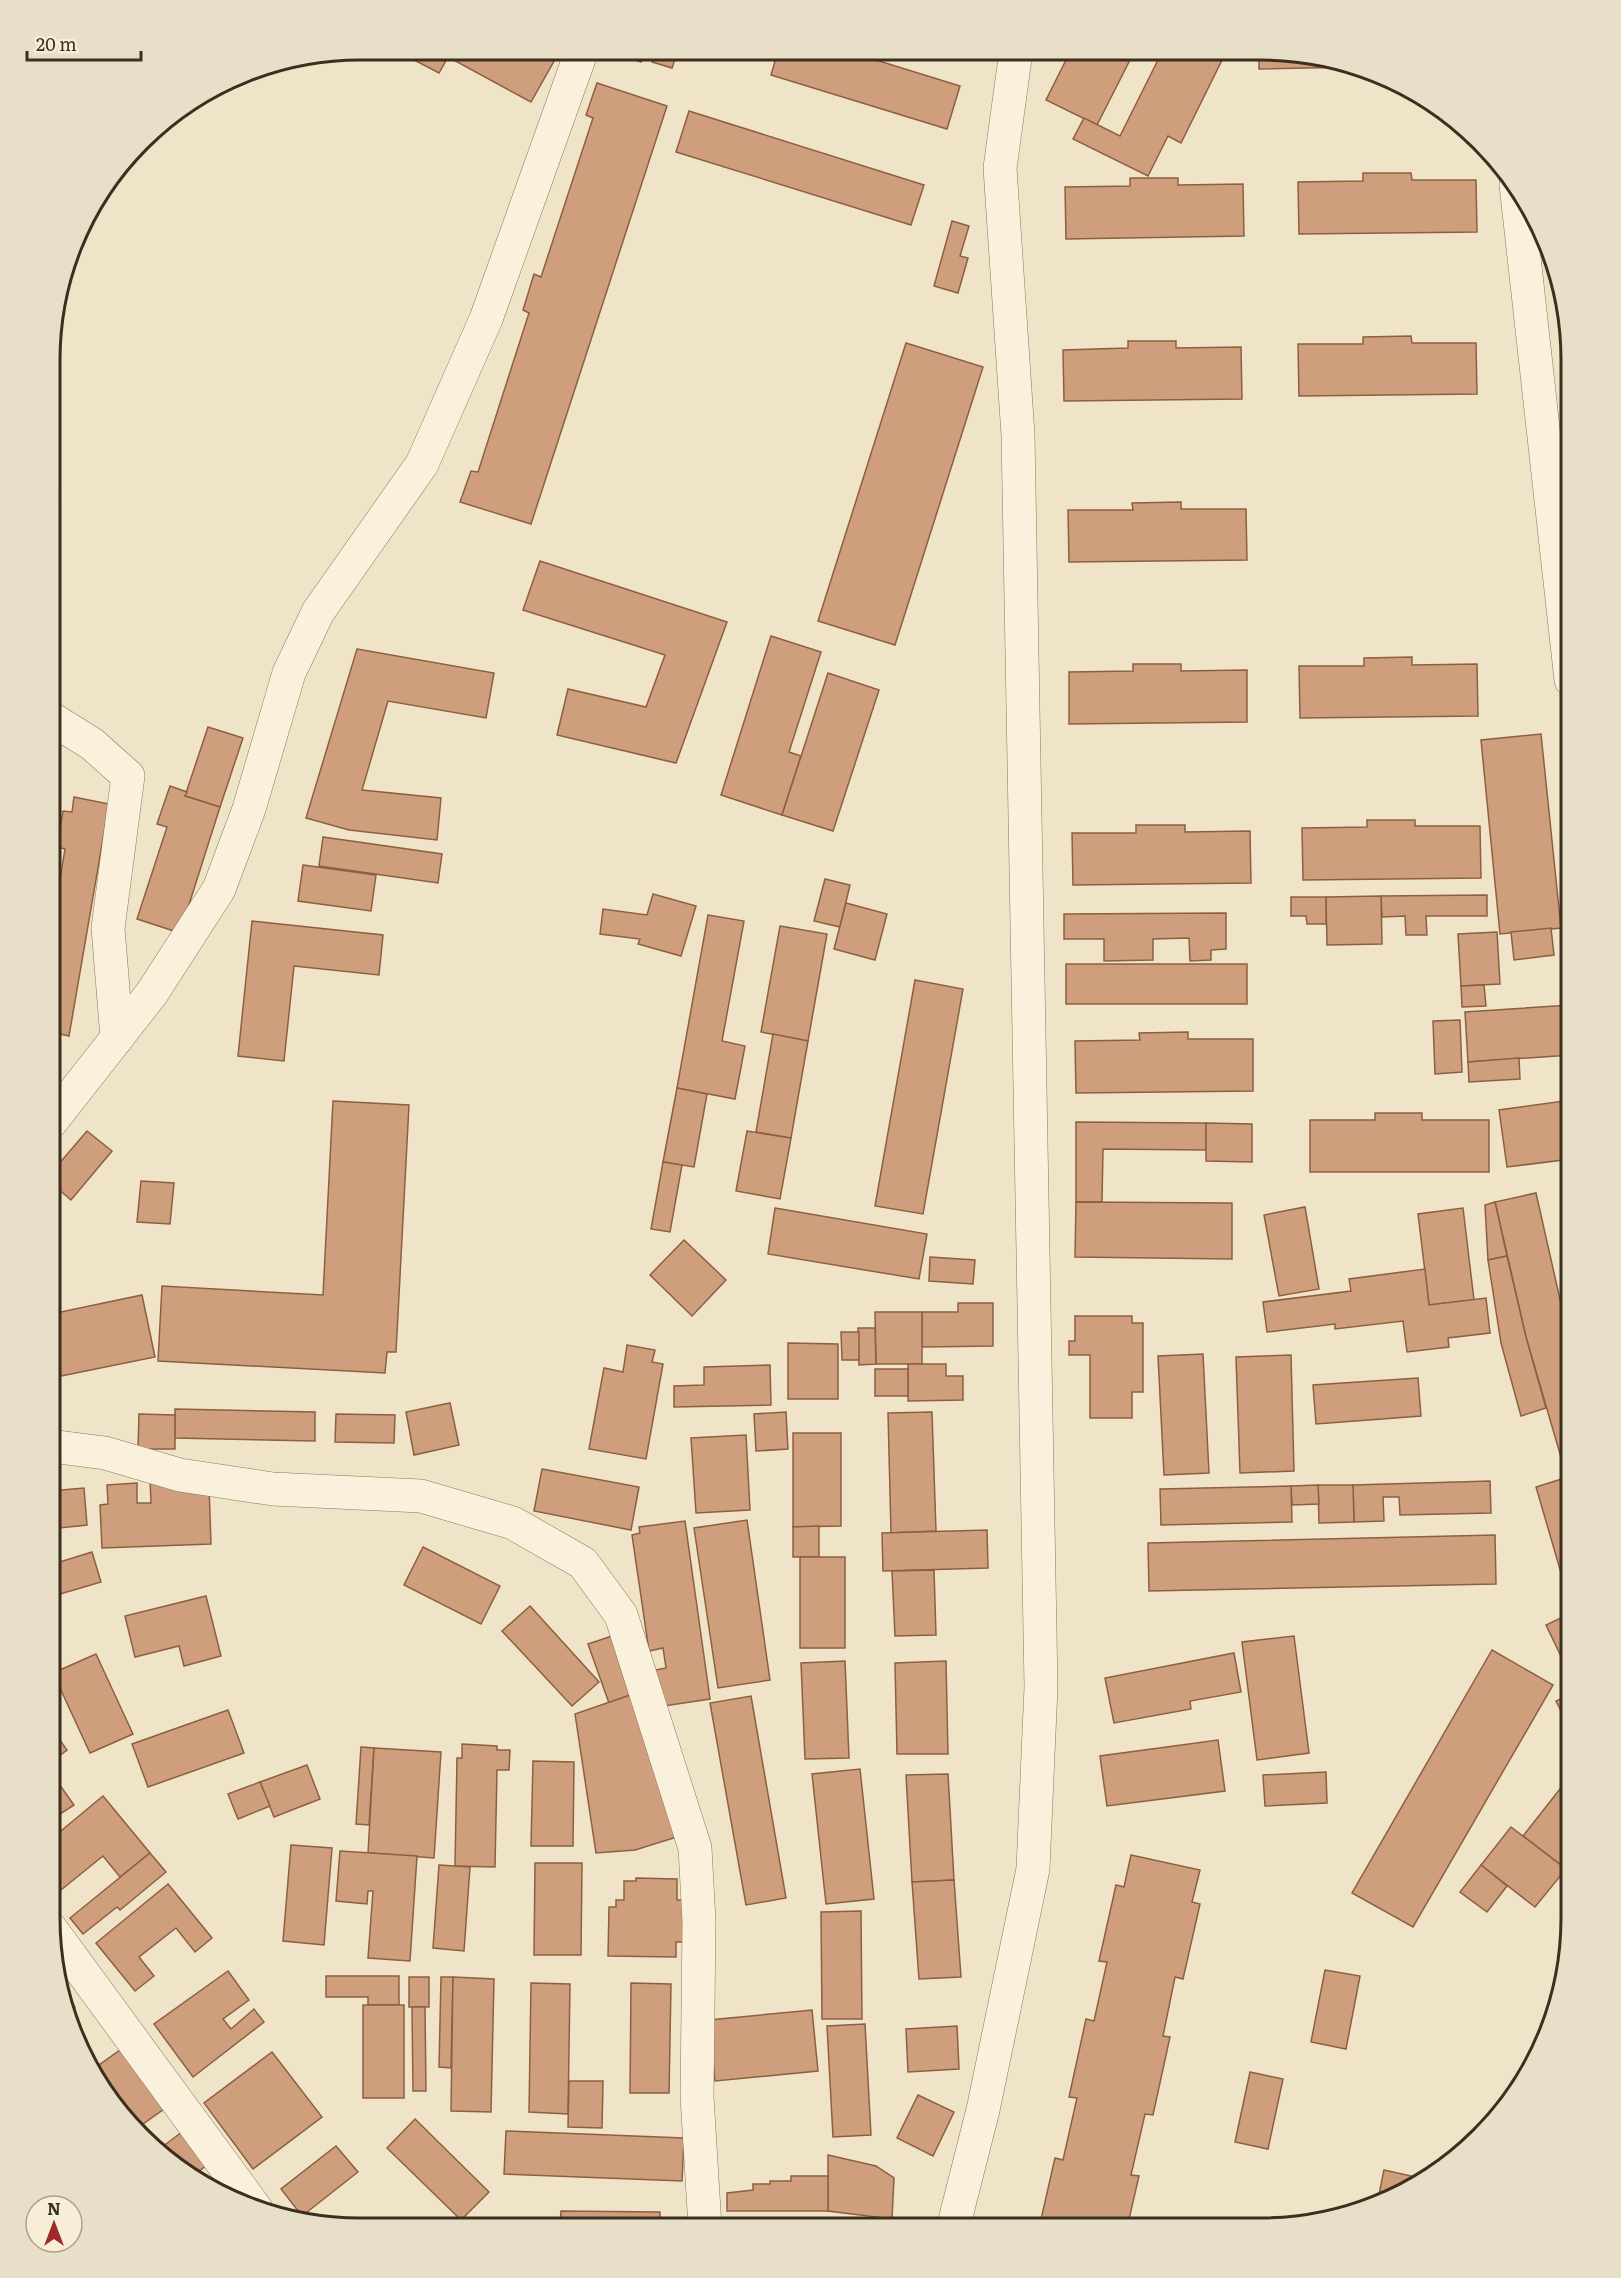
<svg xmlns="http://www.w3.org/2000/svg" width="1621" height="2278" viewBox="0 0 1621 2278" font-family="Literata,serif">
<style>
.building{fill:#cf9f7d;stroke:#8d5f41;stroke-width:1.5}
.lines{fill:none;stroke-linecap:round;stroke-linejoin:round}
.minor-casing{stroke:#8d765c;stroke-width:34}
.minor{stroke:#faf1dc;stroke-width:33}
.rim{fill:none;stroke:#3d2e20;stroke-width:3}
</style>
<rect width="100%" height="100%" fill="#f0e4c8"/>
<g class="building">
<path d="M395,50h57l-13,23z"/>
<path d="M452,50h98l8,4 -27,48 -83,-45z"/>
<path d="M605,50h39l-3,12z"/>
<path d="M656,50h22l-6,18 -20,-6z"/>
<path d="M778,51h69l113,35 -13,43 -176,-54z"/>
<path d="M1070,52h64l-37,73 -51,-25z"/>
<path d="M1162,52h48l13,6 -42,85 -13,-7 -20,40 -75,-37 11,-21 36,18z"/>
<path d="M1259,52h43l57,15 -100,2z"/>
<path d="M597,83l70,23 -136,418 -71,-22 11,-31 7,1 51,-159 -6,-3 11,-36 7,3 52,-159 -7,-3z"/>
<path d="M689,111l235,74 -13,40 -235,-73z"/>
<path d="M1363,173h48l1,7h64l1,52 -178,2 -1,-52 65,-1z"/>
<path d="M1130,178h48v7l65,-1 1,52 -178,3 -1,-52 65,-1z"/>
<path d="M952,221l17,5 -9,30 8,2 -10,35 -24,-7z"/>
<path d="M1411,336l1,7h64l1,51 -178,2 -1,-52h65v-7z"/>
<path d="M1128,341h48v7l65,-1 1,52 -178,2 -1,-51 65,-2z"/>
<path d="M906,343l77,24 -88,278 -77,-24z"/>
<path d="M1181,502v7h65l1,51 -178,2 -1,-52h65l-1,-7z"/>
<path d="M540,561l187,61 -51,141 -119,-28 11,-46 78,18 19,-52 -142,-45z"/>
<path d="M771,636l50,16 -32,100 12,4 -19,59 -61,-20z"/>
<path d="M357,649l137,24 -8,45 -98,-17 -26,89 79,8 -4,42 -88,-10 -43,-12z"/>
<path d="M1412,657v8l65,-1 1,52 -178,2 -1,-52h65v-8z"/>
<path d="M1133,664h48v7l66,-1v52l-178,2v-52l64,-1z"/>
<path d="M828,673l51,17 -46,141 -51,-16z"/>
<path d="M208,727l35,11 -23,69 -35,-11z"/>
<path d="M1541,734l20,194 -61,6 -19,-194z"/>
<path d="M170,786l17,6 -2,4 35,11 -40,126 -43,-14 30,-92 -10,-3z"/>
<path d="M74,797l35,7 -40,232 -18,-4v-148l8,1 6,-36 -8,-2 6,-36 9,1z"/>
<path d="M1367,820h48v6h65l1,52 -178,2 -1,-52 65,-1z"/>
<path d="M1136,825h49v7l65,-1 1,52 -178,2 -1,-52h64z"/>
<path d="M323,837l119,17 -4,29 -119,-17z"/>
<path d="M303,865l73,10 -5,36 -73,-10z"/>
<path d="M825,879l25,6 -10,42 -26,-6z"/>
<path d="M653,894l43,12 -15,50 -43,-12 2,-5 -40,-5 3,-25 44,6z"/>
<path d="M1487,895v21h-61l1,19h-21l-1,-19 -23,1 -1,-21z"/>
<path d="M1381,896l1,48 -55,1 -1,-48z"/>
<path d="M1291,897h35v27h-19l-1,-8h-15z"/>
<path d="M846,903l41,11 -12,46 -41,-11z"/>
<path d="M1226,913v36l-15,1v10l-21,1 -1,-23 -36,1v21l-49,1v-22h-40v-25z"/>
<path d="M708,915l36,6 -22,120 23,5 -10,53 -58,-11z"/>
<path d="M252,921l131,14 -4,40 -85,-9 -10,95 -46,-5z"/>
<path d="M780,926l47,8 -19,107 -47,-9z"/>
<path d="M1551,928l3,27 -40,5 -3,-28z"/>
<path d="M1497,932l3,52 -39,2 -3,-52z"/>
<rect x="1066" y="964" width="181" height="40"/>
<path d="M915,980l48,9 -40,225 -48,-8z"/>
<path d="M1484,985l2,21 -24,1 -1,-21z"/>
<path d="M1571,1005v50l-103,7 -3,-50z"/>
<path d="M1460,1020l2,52 -27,2 -2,-53z"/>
<path d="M1188,1032v7h65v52l-177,2 -1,-52 65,-1 -1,-7z"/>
<path d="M773,1034l35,7 -17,97 -35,-6z"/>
<path d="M1519,1058l1,21 -51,3 -1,-20z"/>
<path d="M677,1088l30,6 -13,73 -31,-5z"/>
<path d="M1571,1100v59l-64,8 -8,-57z"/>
<path d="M333,1101l76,4 -13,247h-9l-2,21 -227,-12 4,-75 161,9z"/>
<path d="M1375,1113h47v7h67v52h-179v-52h65z"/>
<path d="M1076,1122l130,1v27l-103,-1 -1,53h-26z"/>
<path d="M1206,1123l46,1v38l-46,-1z"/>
<path d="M87,1131l25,20 -41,49 -20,-17v-10z"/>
<path d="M747,1131l44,7 -11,61 -44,-8z"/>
<path d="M663,1162l19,3 -12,67 -19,-3z"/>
<path d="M141,1181l33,2 -4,41 -33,-2z"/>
<path d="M1536,1193l30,133 3,-2 2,9v143l-4,2 -41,-141 -31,-135z"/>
<path d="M1076,1202l156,1v56l-157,-2z"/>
<path d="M1495,1202l12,54 -19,4 -3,-55z"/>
<path d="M1305,1207l14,82 -40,7 -15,-81z"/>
<path d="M775,1208l152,26 -8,45 -151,-25z"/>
<path d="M1463,1208l11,92 -45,5 -11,-91z"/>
<path d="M684,1240l42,40 -34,36 -42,-41z"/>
<path d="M1507,1256l19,81 20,71 -25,8 -20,-73 -13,-83z"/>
<path d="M930,1257l45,3 -2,24 -44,-3z"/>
<path d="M1425,1269l4,36 57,-7 4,35 -42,5 1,9 -42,5 -4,-31 -68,8v-5l-68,8 -4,-30 88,-11 -2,-12z"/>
<path d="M142,1295l13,62 -104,21v-64z"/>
<path d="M958,1303h35v43l-71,1v-35h36z"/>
<path d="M875,1312h47v52h-46z"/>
<path d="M1075,1316h57v7h11v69h-11v26h-42v-63h-21v-14h6z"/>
<path d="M858,1328h17l1,36 -17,1z"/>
<path d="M841,1332h18v28h-17z"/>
<path d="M788,1343l50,1v55h-50z"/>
<path d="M627,1345l28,5 -3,12 11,2 -17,95 -57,-10 15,-81 19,4z"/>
<path d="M1203,1354l6,119 -45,2 -6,-119z"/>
<path d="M1291,1355l3,116 -54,2 -4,-116z"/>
<path d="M908,1364h38v12h17v24l-55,1z"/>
<path d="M770,1365l1,40 -97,2v-21l30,-1v-18z"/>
<rect x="875" y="1369" width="33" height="27"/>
<path d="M1418,1378l3,38 -105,8 -3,-39z"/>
<path d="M450,1403l9,42 -45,10 -8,-43z"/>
<path d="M175,1409l140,3v29l-140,-3z"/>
<path d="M786,1412l2,37 -32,2 -2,-37z"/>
<path d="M932,1412l4,119 -45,2 -3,-120z"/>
<path d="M139,1414l36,1v34h-37z"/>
<path d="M336,1414l59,1 -1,28 -59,-1z"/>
<path d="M793,1433h48v93l-48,1z"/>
<path d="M746,1435l4,75 -54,3 -5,-75z"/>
<path d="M542,1469l97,18 -8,43 -97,-19z"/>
<path d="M1571,1476v97l-9,3 -26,-89z"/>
<path d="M150,1478l59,8 2,58 -109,4 -2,-43 8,-1 -1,-19 30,-2v20h14z"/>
<path d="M1490,1481l1,32 -91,2 -1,-18h-16l1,24 -30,1 -1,-37z"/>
<path d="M1318,1485h35l1,37 -35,1z"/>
<path d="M1318,1485l1,19 -27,1 -1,-19z"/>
<path d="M1291,1486l1,36 -131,3 -1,-36z"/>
<path d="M84,1488l3,37 -37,4v-38z"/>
<path d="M747,1520l23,160 -52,8 -24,-160z"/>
<path d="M685,1521l25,178 -46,7 -9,-36 11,-2 -3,-20 -14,3 -17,-116 8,-2 -1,-6z"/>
<path d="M819,1526v31h-26v-30z"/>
<path d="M987,1530l1,38 -105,3 -1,-38z"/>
<path d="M1495,1535l1,49 -347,7 -1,-48z"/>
<path d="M423,1547l77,39 -19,38 -77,-39z"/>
<path d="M92,1552l9,30 -51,15v-32z"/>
<rect x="800" y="1557" width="45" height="91"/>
<path d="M934,1570l2,65 -41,1 -3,-65z"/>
<path d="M206,1596l15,60 -37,10 -5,-20 -44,11 -10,-41z"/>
<path d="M530,1606l69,76 -27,24 -70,-75z"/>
<path d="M1567,1615l4,9v53l-25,-52z"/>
<path d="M615,1635l21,58 -27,10 -21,-59z"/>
<path d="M1294,1636l15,117 -52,7 -15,-118z"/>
<path d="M1492,1650l61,35 -140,242 -61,-34z"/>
<path d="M1234,1653l7,39 -51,9 1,8 -77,14 -9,-45z"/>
<path d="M96,1654l37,80 -43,19 -37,-80z"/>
<path d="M845,1661l4,97 -44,1 -4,-96z"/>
<path d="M946,1661l2,93h-51l-2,-91z"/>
<path d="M636,1693l44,143 -45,14 -39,3 -21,-139z"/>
<path d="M1571,1694v32l-2,1 -13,-26z"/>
<path d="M751,1696l35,202 -40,7 -36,-202z"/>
<path d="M228,1710l16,43 -96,34 -16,-43z"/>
<path d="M50,1726l17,24 -17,13z"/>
<path d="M1218,1740l7,51 -118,15 -7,-50z"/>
<path d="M462,1744l35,2v4h13l-1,20h-12l-2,97 -40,-1 2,-108h5z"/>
<path d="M361,1747l13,1 -5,77 -13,-1z"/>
<path d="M374,1748l67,4 -7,106 -66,-5z"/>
<path d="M533,1761l41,1 -1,84h-42z"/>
<path d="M307,1765l13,34 -46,18 -14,-35z"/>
<path d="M860,1769l14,130 -48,5 -14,-130z"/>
<path d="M50,1771l24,34 -20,13 -4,-7z"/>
<path d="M1326,1772l1,31 -62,3 -2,-31z"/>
<path d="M948,1774l6,106 -42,2 -6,-107z"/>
<path d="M1571,1775v87l-5,7 -43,-33z"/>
<path d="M260,1782l10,24 -32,13 -10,-25z"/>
<path d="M103,1796l47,57 -30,24 -17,-21 -47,38 -6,-8v-46z"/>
<path d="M1511,1827l55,42 -31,38 -54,-42z"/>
<path d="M291,1845l41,3 -8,97 -41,-4z"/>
<path d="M340,1851l77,5 -7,105 -42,-3 5,-67h-5l-1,13 -31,-3z"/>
<path d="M150,1853l16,19 -46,38 -3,-3 -34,27 -13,-16z"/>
<path d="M1131,1855l69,15 -8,32 8,2 -17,75 -8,-2 -12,59 7,1 -17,78 -8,-1 -14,61 8,1 -12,52h-88l16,-70 8,2 14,-62 -8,-1 17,-78 8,2 13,-59 -8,-1 17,-76 8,2z"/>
<path d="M535,1863h47l-1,92h-47z"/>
<path d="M439,1865l31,2 -6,84 -31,-3z"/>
<path d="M1481,1865l26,21 -20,26 -27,-20z"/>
<path d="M636,1878l41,1v21h10v42h-11v15l-68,-1 1,-49h7v-7h8v-19h12z"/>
<path d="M954,1880l7,97 -42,2 -7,-97z"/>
<path d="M168,1884l44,54 -17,14 -19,-24 -37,29 15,19 -19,15 -39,-48z"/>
<path d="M861,1911l1,108h-40l-1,-107z"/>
<path d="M1325,1970l35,6 -14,73 -35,-7z"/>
<path d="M228,1971l21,29 -26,19 8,10 23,-20 10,13 -71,55 -39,-53z"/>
<path d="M326,1976h73v29h-31v-8h-42z"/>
<rect x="409" y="1977" width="20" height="30"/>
<path d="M441,1977h12l-2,91 -12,-1z"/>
<path d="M453,1977l41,2 -3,133 -40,-1z"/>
<path d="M531,1983l39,1 -2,130 -39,-2z"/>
<path d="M631,1983l40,1 -2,109h-39z"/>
<path d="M59,1987l16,20 -9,7 -6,-16z"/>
<rect x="363" y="2005" width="41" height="93"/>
<path d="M412,2007h13l1,84h-13z"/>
<path d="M812,2010l6,61 -103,10 -6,-61z"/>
<path d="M865,2024l6,111 -38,2 -6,-111z"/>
<path d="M957,2026l2,43 -51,3 -2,-43z"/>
<path d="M120,2050l44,59 -28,20 -20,-27 -2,2 -22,-34z"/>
<path d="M272,2052l50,65 -69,52 -49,-66z"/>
<path d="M1250,2072l33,7 -15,70 -33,-7z"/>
<path d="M569,2081h34l-1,47 -34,-1z"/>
<path d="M918,2095l36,17 -21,44 -36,-18z"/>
<path d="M415,2119l74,73 -28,28 -74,-72z"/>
<path d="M506,2131l178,7 -2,43 -178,-7z"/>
<path d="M182,2132l25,33 -17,13 -32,-28z"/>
<path d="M336,2146l22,26 -56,44 -21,-27z"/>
<path d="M828,2155l48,11 18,12 -2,41 -64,-8z"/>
<path d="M1384,2170l41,9 -27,18 -21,7z"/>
<path d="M791,2176h37v35h-101v-18l26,-3v-6h17v-3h21z"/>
<path d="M561,2211l99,1v15h-100z"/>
<path d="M821,2222v5h-58v-4z"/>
<rect x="727" y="2223" width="36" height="4"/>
</g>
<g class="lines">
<defs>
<g id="minor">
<path d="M1516,185l55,495"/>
<path d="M52,719l40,25 36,32 -20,152 9,110"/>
<path d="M51,1122l101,-129 67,-104 30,-80 40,-136 29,-61 104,-148 64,-145 96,-269"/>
<path d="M50,1446l55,7 75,22 93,14 148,7 92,27 70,40 38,52 74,233 4,73 -2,176 8,130"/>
<path d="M51,1929l205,280"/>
<path d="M953,2228l30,-118 50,-241 8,-182 -23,-1252 -18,-267 16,-117"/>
</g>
</defs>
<use href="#minor" class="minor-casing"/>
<use href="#minor" class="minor"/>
</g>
<path d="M0 0H1621V2278H0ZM360 60H1261A300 300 0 0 1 1561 360V1918A300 300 0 0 1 1261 2218H360A300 300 0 0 1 60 1918V360A300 300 0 0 1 360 60Z" fill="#e8dfc9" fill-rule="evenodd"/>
<path class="rim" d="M360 60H1261A300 300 0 0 1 1561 360V1918A300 300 0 0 1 1261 2218H360A300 300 0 0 1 60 1918V360A300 300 0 0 1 360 60Z"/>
<g transform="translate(54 2224)"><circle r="28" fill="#f7eed8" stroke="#ada18e" stroke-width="1.5"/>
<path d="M0-4.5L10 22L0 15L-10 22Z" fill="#9e2a2b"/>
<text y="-9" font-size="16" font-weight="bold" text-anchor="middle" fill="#3d2e20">N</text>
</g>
<path d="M27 51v9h114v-9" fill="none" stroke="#3d2e20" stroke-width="3"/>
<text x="36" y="51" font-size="18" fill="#3d2e20" stroke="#f7eed8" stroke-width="4.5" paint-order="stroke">20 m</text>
</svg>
